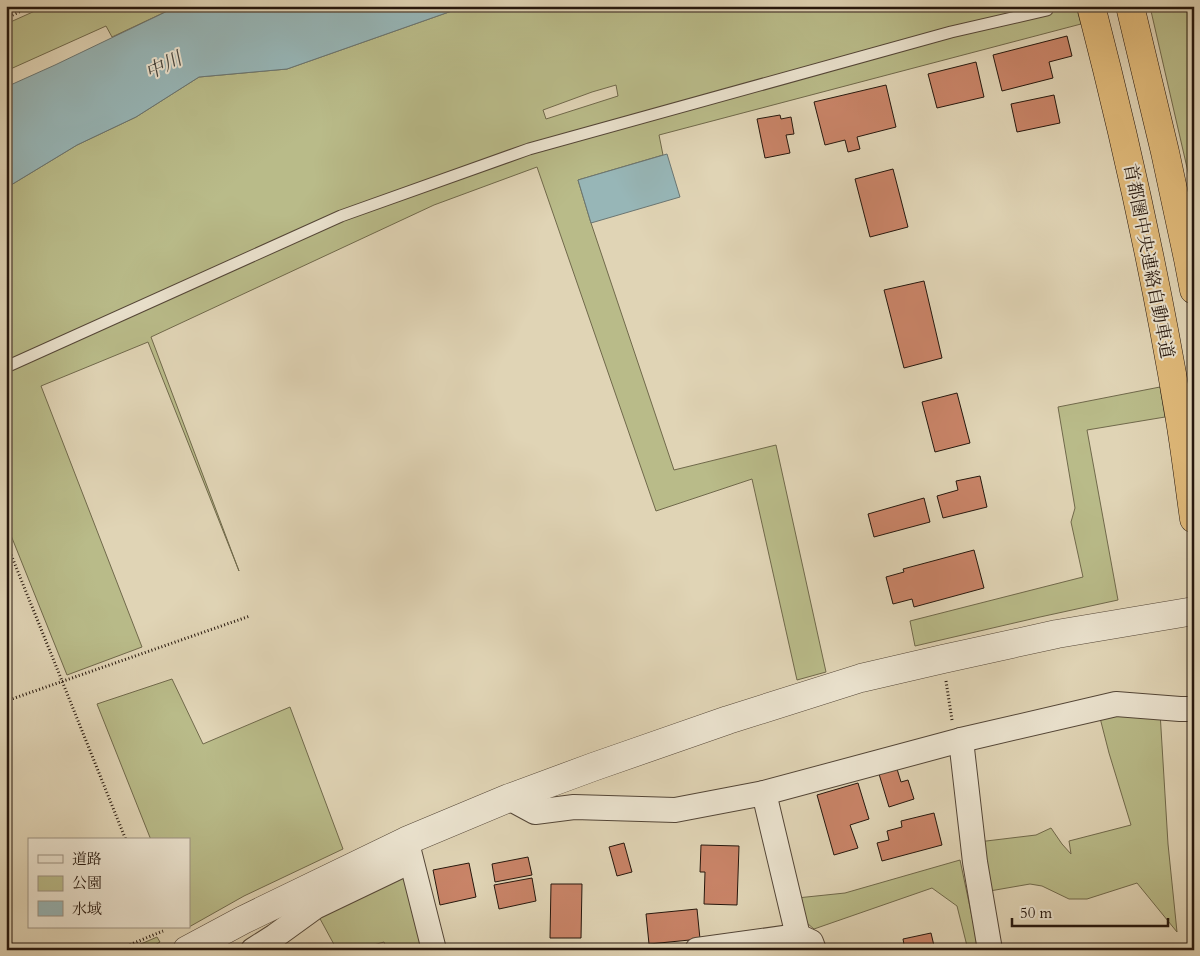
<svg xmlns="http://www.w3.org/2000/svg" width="1200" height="956" viewBox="0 0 1200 956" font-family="Cardo,'Noto Serif JP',serif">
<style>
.green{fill:#b9bb89;stroke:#70694b;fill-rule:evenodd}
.water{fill:#97b6b7;stroke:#6a7673}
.building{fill:#c98468;stroke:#26170d}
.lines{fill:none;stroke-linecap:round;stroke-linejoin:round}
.service-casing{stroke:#544637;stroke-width:13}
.minor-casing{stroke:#544637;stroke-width:26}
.tertiary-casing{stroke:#544637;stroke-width:29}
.motorway-casing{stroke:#26170d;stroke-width:29}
.path{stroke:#26170d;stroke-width:3;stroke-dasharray:1 2.5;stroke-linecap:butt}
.service{stroke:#ebe3cf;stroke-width:11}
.minor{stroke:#ebe3cf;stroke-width:24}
.tertiary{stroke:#ebe3cf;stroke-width:28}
.motorway{stroke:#e0ba7a;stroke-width:28}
.labels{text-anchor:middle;stroke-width:4;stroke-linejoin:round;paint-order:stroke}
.street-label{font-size:18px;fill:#26170d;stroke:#ebe3cf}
.water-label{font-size:19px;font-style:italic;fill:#484740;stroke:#ebe3cf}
</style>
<rect width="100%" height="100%" fill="#e0d4b5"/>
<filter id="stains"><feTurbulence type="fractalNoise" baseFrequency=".004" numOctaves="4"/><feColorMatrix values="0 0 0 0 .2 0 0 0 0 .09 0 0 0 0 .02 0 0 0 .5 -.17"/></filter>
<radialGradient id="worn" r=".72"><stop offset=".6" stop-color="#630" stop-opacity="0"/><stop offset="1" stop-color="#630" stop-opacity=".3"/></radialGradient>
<g class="green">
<path d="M46,6h132l-66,31 -6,-11 -100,45v-47z"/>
<path d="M466,6h610l5,18 -422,111 4,20 -85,25 13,43 83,247 102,-25 50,227 -29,8 -45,-201 -96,32 -119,-344 -103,38 -283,132 88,234 -91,-229 -107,44 101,261 -75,28 -61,-152v-335l71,-43 59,-28 63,-40 88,-8zM616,85l2,11 -72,23 -3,-9 49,-18z"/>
<path d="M1182,6h12v192l-43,-187z"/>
<path d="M1160,387l5,30 -78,13 31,170 -78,17 -125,29 -5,-25 173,-44 -12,-55 4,-14 -17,-101z"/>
<path d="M172,679l31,65 87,-37 53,142 -99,47 -55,31v-87h-38l-54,-136z"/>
<path d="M1160,712l8,132 9,88 -40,-49 -50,16h-18l-27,-13 -12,-2 -46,8 -6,-50 58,-7 15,-7 11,16 9,10 -2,-13 62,-16 -22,-72 -10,-39z"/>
<path d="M960,860l19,90h-11l-11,-44 -25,-18 -118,41 -13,-11 -4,-20 48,-5z"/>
<path d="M403,875l21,75h-37l-3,-8 -28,8h-19l-19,-35z"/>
<path d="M157,937l3,5 -13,8h-20z"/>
</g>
<g class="water">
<path d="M178,6h288l-179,63 -88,8 -63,40 -59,28 -71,43v-101l49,-22z"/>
<path d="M667,154l13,43 -89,26 -13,-43z"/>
</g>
<g class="building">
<path d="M1067,36l5,20 -23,6 4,16 -51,13 -9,-36z"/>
<path d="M976,62l8,35 -47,11 -9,-34z"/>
<path d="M886,85l10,42 -39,10 3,12 -12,3 -3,-12 -20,5 -11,-43z"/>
<path d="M1054,95l6,28 -43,9 -6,-28z"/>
<path d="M780,115l1,4 10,-2 3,17 -8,1 4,18 -25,5 -8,-39z"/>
<path d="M893,169l15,58 -38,10 -15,-58z"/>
<path d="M924,281l18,77 -38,10 -20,-78z"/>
<path d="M957,393l13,50 -35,9 -13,-50z"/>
<path d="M980,476l7,31 -44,11 -6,-22 21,-6 -2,-9z"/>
<path d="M924,498l6,24 -56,15 -6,-23z"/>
<path d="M974,550l10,38 -70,19 -2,-8 -19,5 -7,-27 18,-5 -1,-3z"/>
<path d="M897,769l4,13 7,-2 6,19 -25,8 -10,-33z"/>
<path d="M858,783l11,36 -19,6 8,23 -24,7 -17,-60z"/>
<path d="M934,813l8,32 -60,16 -5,-18 12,-3 -2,-9 15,-4 -1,-6z"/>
<path d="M624,843l8,29 -15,4 -8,-29z"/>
<path d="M701,845l38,1 -2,59 -33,-1 1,-32h-5z"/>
<path d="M528,857l4,18 -37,7 -3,-18z"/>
<path d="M469,863l7,34 -36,8 -7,-35z"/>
<path d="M532,878l4,23 -37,8 -5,-24z"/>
<path d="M551,884h31l-1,54h-31z"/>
<path d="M697,909l3,30 -51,5 -3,-30z"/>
<path d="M931,933l4,17h-30l-2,-11z"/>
</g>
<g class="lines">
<defs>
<path id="service" d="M6,367l335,-151 188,-67 422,-117 96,-22"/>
<g id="minor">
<path d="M961,740l14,122 15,88"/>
<path d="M764,793l34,143 13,6 3,8"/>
<path d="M509,798l26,14 39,-5 101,3 89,-17 197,-53 155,-36 64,5h14"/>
<path d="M408,847l26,103"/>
<path d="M253,950l22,-14 40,-29 96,-46"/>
<path d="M697,950l101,-14"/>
</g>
<path id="tertiary" d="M187,950l56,-30 163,-79 103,-43 84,-31 135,-47 133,-42 82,-19 114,-25 137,-23"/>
<g id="motorway">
<path d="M1091,6c35,135 65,271 88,408 6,35 10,70 15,105"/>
<path d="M1130,6l35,146 23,107 6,31"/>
</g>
</defs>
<use href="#service" class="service-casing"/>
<use href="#minor" class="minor-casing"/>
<use href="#tertiary" class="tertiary-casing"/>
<use href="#motorway" class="motorway-casing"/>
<g class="path">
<path d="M6,18l26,-12"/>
<path d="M6,542l120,298"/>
<path d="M946,681l6,39"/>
<path d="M6,701l244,-85"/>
<path d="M117,950l46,-19"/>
</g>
<use href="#service" class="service"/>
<use href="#minor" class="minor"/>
<use href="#tertiary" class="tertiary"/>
<use href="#motorway" class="motorway"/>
</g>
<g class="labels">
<g class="street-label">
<text transform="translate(1149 261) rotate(79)" y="6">首都圏中央連絡自動車道</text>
</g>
<g class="water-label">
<text transform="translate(163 65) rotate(-26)" y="7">中川</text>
</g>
</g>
<rect width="1200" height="956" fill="none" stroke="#e0d4b5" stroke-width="25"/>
<rect x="8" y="8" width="1185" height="941" fill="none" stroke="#26170d" stroke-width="2.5"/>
<rect x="12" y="12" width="1175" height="931" fill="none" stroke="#26170d"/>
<rect x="28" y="838" width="162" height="90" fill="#ebe3cf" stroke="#9c9181"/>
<rect x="38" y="855" width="25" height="8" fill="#ebe3cf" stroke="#9c9181"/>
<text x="72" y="864" font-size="15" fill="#26170d">道路</text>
<rect x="38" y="876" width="25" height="15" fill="#b9bb89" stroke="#9c9181"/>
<text x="72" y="888" font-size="15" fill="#26170d">公園</text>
<rect x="38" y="901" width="25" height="15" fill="#97b6b7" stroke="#9c9181"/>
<text x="72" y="914" font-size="15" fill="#26170d">水域</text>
<path d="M1012 918v8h156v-8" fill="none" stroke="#26170d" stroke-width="2.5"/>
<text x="1020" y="918" font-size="15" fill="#26170d" stroke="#ebe3cf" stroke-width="4" paint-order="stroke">50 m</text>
<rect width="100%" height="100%" filter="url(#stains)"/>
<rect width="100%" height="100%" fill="url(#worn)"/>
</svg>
